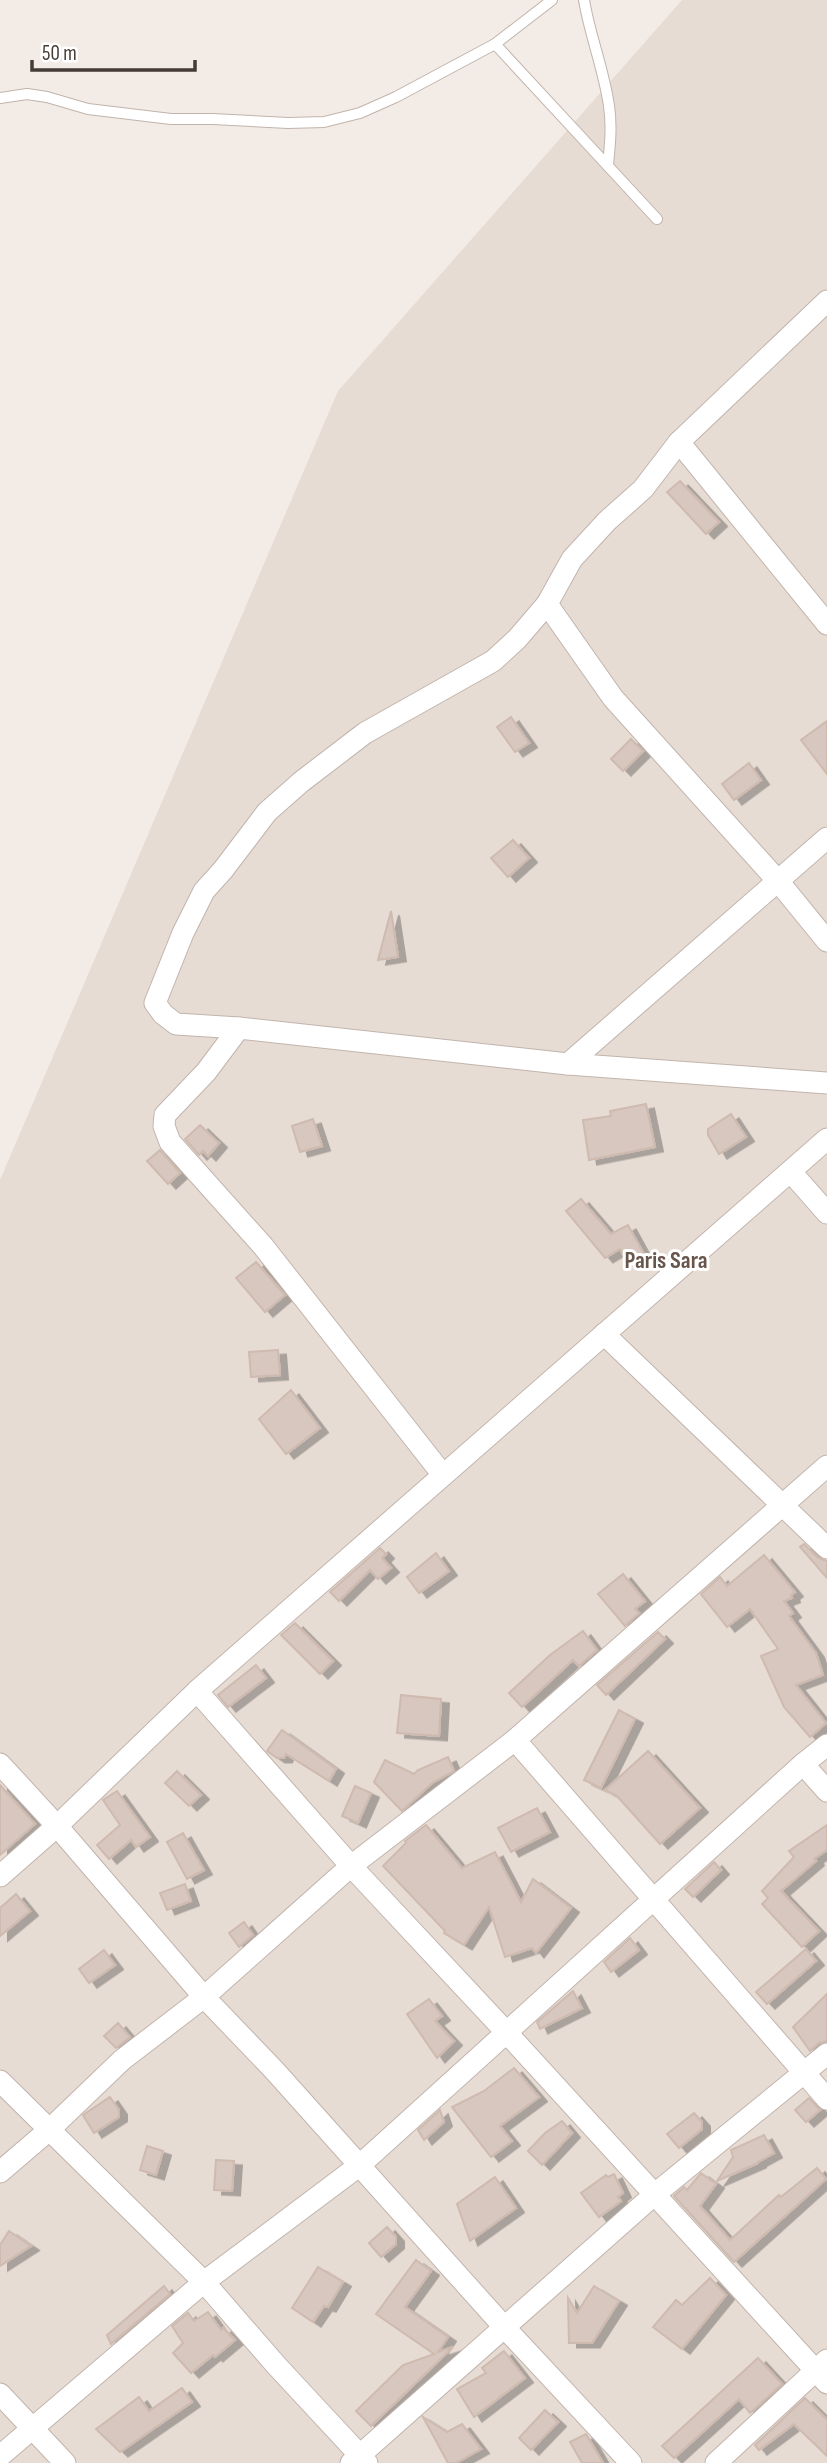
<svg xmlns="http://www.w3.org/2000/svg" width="827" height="2463" viewBox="0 0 827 2463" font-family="'Sofia Sans Condensed',sans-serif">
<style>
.residential{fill:#e7dcd4}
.building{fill:#d7c7bf;stroke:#cfbaaf;stroke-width:2;filter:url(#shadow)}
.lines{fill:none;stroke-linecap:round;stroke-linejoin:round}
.service-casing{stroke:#c1b4ac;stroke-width:12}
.minor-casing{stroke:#c1b4ac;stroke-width:23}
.service{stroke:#fff;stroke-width:10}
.minor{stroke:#fff;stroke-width:21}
.labels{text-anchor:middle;stroke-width:6;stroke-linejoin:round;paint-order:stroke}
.neighbourhood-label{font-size:24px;font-weight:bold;fill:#68564d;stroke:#fff}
</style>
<defs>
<filter id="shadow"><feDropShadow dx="8" dy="4.5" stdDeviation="0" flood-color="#0004"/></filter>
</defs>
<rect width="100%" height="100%" fill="#f3ebe6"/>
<path class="residential" d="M682,0h145v2463h-827v-1283l338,-789z"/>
<g class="building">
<path d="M680,481l39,41 -13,12 -39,-42z"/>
<path d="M511,717l18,26 -14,9 -18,-25z"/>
<path d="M827,721v53l-26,-34z"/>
<path d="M631,739l12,12 -20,20 -12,-12z"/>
<path d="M749,763l12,17 -27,20 -12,-16z"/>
<path d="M513,840l16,18 -21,19 -17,-19z"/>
<path d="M391,911l7,46 -20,3z"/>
<path d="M646,1104l9,43 -66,13 -6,-40 28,-4 -1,-5z"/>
<path d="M731,1114l15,23 -27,17 -11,-19v-6z"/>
<path d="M313,1119l9,27 -22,6 -8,-26z"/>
<path d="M200,1125l19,18 -11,13 -5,-5 -4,4 -14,-16z"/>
<path d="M160,1150l20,23 -12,11 -21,-23z"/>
<path d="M581,1199l30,35 17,-9 17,31 -16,9 -9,-16 -15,9 -39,-47z"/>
<path d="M256,1262l29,33 -20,17 -29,-34z"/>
<path d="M278,1350l2,25 -29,2 -2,-25z"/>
<path d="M291,1390l29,38 -34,26 -27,-35z"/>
<path d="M804,1544l14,14 9,3v17l-27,-31z"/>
<path d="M380,1548l6,6 -4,4 9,10 -13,11 -8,-9 -31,31 -9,-9z"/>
<path d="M436,1553l13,18 -30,22 -12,-16z"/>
<path d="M764,1555l31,37 -4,3 1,3 -8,3 9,12 -4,3 27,37 7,22 -27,10 30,38 -16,14 -26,-30 -23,-51 17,-7 -28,-40 -23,18 -26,-33 19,-17 7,9z"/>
<path d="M623,1574l22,27 -10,8 4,4 -14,13 -27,-32z"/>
<path d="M295,1623l38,38 -13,13 -39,-39z"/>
<path d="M583,1631l14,19 -18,16 -6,-6 -51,47 -13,-14 41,-38z"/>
<path d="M658,1632l7,7 -59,56 -9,-10z"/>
<path d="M256,1665l10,13 -38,29 -10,-12z"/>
<path d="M401,1695l40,4 -2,37 -42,-3z"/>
<path d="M619,1710l16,9 -34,69 -17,-8z"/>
<path d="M282,1730l54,39 -7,12 -43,-27 -2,4h-7l-10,-7z"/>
<path d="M648,1751l52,57 -40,36 -43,-48 -12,-6z"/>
<path d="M448,1757l6,14 -22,12 -30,28 -28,-29 11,-22 29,14 4,-4z"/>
<path d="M177,1771l24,24 -12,11 -24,-23z"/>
<path d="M0,1785l35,39 -35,31z"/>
<path d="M355,1786l16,7 -13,30 -16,-7z"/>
<path d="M117,1791l33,46 -14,10 -5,-7 -22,19 -12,-14 23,-20 -17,-25z"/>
<path d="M537,1808l13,24 -39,20 -13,-24z"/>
<path d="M426,1825l36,43 33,-16 26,50 12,-23 38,29 -35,45 -4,-5 -27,9 -16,-50 -25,38 -20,-12 1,-2 -62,-65 23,-23 -1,-2z"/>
<path d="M827,1825v25l-13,9 2,2 -35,30 38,40 -17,16 -40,-43 6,-6 -6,-7 32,-34 -5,-6z"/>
<path d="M183,1833l21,37 -17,9 -20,-37z"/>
<path d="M714,1862l7,8 -28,27 -8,-8z"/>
<path d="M185,1884l6,17 -24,9 -7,-17z"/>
<path d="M16,1894l14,17 -30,25v-28z"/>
<path d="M244,1922l9,13 -14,12 -10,-14z"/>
<path d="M630,1938l9,12 -28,22 -7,-10z"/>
<path d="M806,1949l10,12 -49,43 -11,-12z"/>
<path d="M104,1950l11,15 -26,18 -10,-14z"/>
<path d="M573,1991l9,17 -42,21 -3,-7z"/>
<path d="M827,1994v47l-8,2 -9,8 -17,-24z"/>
<path d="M429,1999l13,17 -7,5 19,20 -17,17 -30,-44z"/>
<path d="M118,2023l12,14 -14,11 -12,-12z"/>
<path d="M514,2068l25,29 -39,29 12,15 -21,16 -39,-50 32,-16z"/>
<path d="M110,2097l9,13v7l-25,16 -11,-18z"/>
<path d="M809,2098l11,12 -14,12 -11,-12z"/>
<path d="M440,2110l4,12 -20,18 -6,-10z"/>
<path d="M694,2113l8,9v7l-23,19 -12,-14z"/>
<path d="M562,2121l10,12 -30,32 -14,-14 17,-18z"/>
<path d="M764,2135l10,18 -16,9v1l-41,18 16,-24 -2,-7z"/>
<path d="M147,2146l16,5 -7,24 -16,-5z"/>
<path d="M216,2160l18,1 -2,30 -18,-1z"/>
<path d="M817,2168l9,11 -92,83 -60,-66 10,-9 3,3 14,-17 15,11 -16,22 30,34 49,-45 2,2z"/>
<path d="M614,2174l9,19 -5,4 3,4 -22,16 -18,-24 25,-18 2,2z"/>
<path d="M495,2177l21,31 -46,33 -13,-37z"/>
<path d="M387,2227l9,10v7l-15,13 -12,-14z"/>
<path d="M9,2231l22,15 -31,20v-21z"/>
<path d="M416,2260l15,11 -26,36 43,30 -10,15 15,-5 -82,79 -15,-15 47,-46 31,-11 -58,-40z"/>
<path d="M318,2267l25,15 -15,25 -4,-1 -11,16 -21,-14z"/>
<path d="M710,2278l16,17 -44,54 -29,-22 23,-27 6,5z"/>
<path d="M164,2286l6,8 -59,50 -4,-9z"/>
<path d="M594,2286l25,15 -27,42h-23l-1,-45 9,15z"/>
<path d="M208,2312l13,18 2,-2 12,12 -20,17 -2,-2 -22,18 -18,-20 10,-10 -11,-17 16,-13 6,8z"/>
<path d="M504,2351l21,27 -51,39 -17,-28 29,-16 -4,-5z"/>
<path d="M758,2358l24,26 -32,29 -11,-14 -65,59 -12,-12z"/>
<path d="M182,2388l10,14 -72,50 -24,-23 43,-32 10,14z"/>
<path d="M805,2398l22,22v36l-33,-32 -35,26 -4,-5z"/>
<path d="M545,2410l13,12 -27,28 -12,-12z"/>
<path d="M423,2417l24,15 15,-8 19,25 -25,14h-8z"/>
<path d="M586,2434l17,29h-21l-12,-21z"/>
</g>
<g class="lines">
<defs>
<g id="service">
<path d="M584,0c6,36 20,70 25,106 3,20 1,39 -1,59"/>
<path d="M495,44l162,175"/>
<path d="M0,98l27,-4 20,3 41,12 83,10h42l75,4 36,-1 36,-9 36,-16 99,-53 57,-44"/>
</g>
<g id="minor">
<path d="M827,301l-148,141 -36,47 -36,32 -35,38 -25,45 -30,35 -24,22 -128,72 -64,49 -34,30 -44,58 -19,21 -21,42 -28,70 8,11 13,10 63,4 329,36 259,19"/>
<path d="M679,442l148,182"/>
<path d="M547,604l66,94 165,183 49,60"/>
<path d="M239,1028l-33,44 -41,43 -1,11 6,16 93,104 180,229"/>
<path d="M568,1064l259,-226"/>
<path d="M791,1172l36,41"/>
<path d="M604,1334l223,214"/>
<path d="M197,1691l154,175 156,167 320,350"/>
<path d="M515,1740l312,359"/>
<path d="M0,1764l57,62 147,171 70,73 231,258 126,135"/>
<path d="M803,1764l24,27"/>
<path d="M0,1876l57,-50 140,-135 630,-552"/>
<path d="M0,2081l204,201 72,83 91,98"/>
<path d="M0,2172l49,-42 73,-70 82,-63 147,-131 164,-126 312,-274"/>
<path d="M0,2394l65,69"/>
<path d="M0,2456l204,-174 156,-117 443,-401 24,-19"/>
<path d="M351,2463l304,-269 172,-140"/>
<path d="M716,2463l111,-103"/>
</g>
</defs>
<use href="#service" class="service-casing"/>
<use href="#minor" class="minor-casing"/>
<use href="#service" class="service"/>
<use href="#minor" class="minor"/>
</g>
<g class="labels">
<g class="neighbourhood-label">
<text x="666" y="1268">Paris Sara</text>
</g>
</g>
<path d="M32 60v10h163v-10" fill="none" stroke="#453b36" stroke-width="3.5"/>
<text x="42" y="60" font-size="21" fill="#453b36" stroke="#ffffff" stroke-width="5" paint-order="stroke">50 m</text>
</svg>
